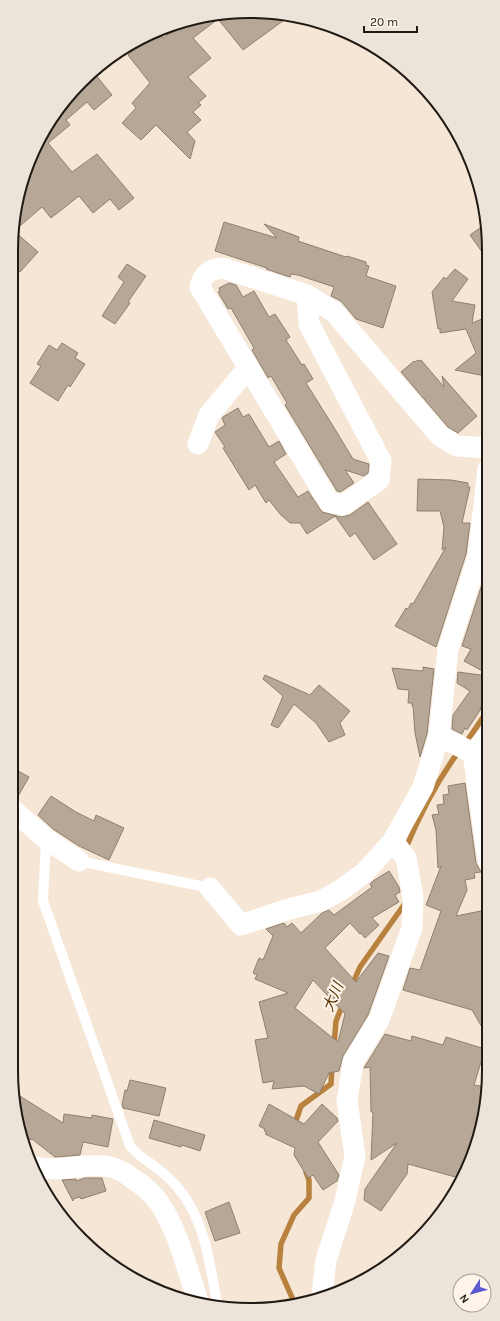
<svg xmlns="http://www.w3.org/2000/svg" width="500" height="1321" viewBox="0 0 500 1321" font-family="Karla,'Noto Sans JP',sans-serif">
<style>
.lines{fill:none;stroke-linecap:round;stroke-linejoin:round}
.stream{stroke:#b8813e;stroke-width:5.5}
.building{fill:#b6a797;stroke:#8e8070;fill-rule:evenodd}
.service{stroke:#fff;stroke-width:10}
.minor{stroke:#fff;stroke-width:21}
.labels{text-anchor:middle;stroke-width:4;stroke-linejoin:round;paint-order:stroke}
.water-label{font-size:15px;font-style:italic;fill:#5c3700;stroke:#fef4ea}
.rim{fill:none;stroke:#201a14;stroke-width:2}
</style>
<rect width="100%" height="100%" fill="#f6e6d5"/>
<g class="lines">
<g class="stream">
<path d="M465,744l23,-34"/>
<path d="M405,850c14,-34 32,-69 54,-99"/>
<path d="M352,985l8,-18 46,-65"/>
<path d="M334,1046l2,-25 7,-17"/>
<path d="M294,1126l7,-20 30,-22 1,-18"/>
<path d="M294,1305v-3l-15,-34 2,-24 13,-29 15,-17v-18l-3,-8"/>
</g>
</g>
<g class="building">
<path d="M219,13l68,5 -44,32 -25,-31 -25,19 18,20 -23,19 18,19 -8,7 3,2 -8,7 8,8 -14,12 8,9 -5,18 -34,-34 -15,15 -19,-17 14,-15 -4,-5 18,-20 -22,-28 20,-18 11,-4 4,5 13,-10z"/>
<path d="M95,74l17,21 -18,15 -7,-8 -21,18 4,5 -22,18 24,29 25,-18 37,44 -15,12 -9,-11 -17,14 -14,-17 -28,22 -9,-11 -28,24 24,21 -18,20 -9,-8v-14l8,-62 42,-84z"/>
<path d="M224,222l53,16 -13,-14 35,13 -1,4 48,16 1,-1 19,6v3l3,1 -3,10 30,10 -13,42 -27,-9 -15,-18 -10,-5 3,-9 -36,-12 -7,-1 -1,3 -24,-8 1,-1 -52,-17z"/>
<path d="M487,223v36l-17,-24z"/>
<path d="M127,264l19,12 -18,26 2,1 -15,21 -13,-8 22,-34 -6,-5z"/>
<path d="M455,269l13,10 -16,22 23,4 -3,18 15,-6v62l-2,-3 -30,-6 21,-17 -10,-24 -26,4v-5l-2,1 -6,-37 12,-15 2,2z"/>
<path d="M229,283l7,2 7,12 11,-6 15,26 6,-3 15,23 -4,3 16,25 2,-1 9,15 -7,4 27,43 20,33 16,5 -1,9 -4,3 -19,-6 9,13 -14,9 -3,-1 -52,-86 2,-2 -16,-27 -3,2 -16,-28 2,-2 -23,-40 -3,1 -10,-17 2,-1 -1,-3z"/>
<path d="M62,343l16,10 -3,5 10,6 -15,23 -2,-2 -10,16 -28,-18 11,-17 -4,-2 12,-19 8,5z"/>
<path d="M418,360l1,1 2,-1 23,27 -2,-11 35,40 -19,17 -10,-6 -47,-55 13,-11 1,1z"/>
<path d="M238,408l5,9 6,-3 20,33 10,-6 7,13 -12,8 24,35 10,-6 14,21 19,5 9,-2 18,-13 29,42 -23,16 -19,-27 -5,4 -15,-21 -28,18 -7,-11h-10l-10,-9 -11,-14 -3,3 -11,-18 -6,5 -26,-42 2,-1 -10,-15 10,-7 -3,-7 1,-1z"/>
<path d="M418,479l33,1 17,3v4h2l-8,36h8l-4,31 -30,93 -41,-21 11,-18 2,1 3,-6 2,1 33,-57 -4,3 2,-23 -4,-16h-23z"/>
<path d="M484,578l4,1v95l-24,-13 7,-12 -9,-3z"/>
<path d="M423,667l11,2 -7,65 -7,23 -5,-24 -2,-27h-1v-3h-4l1,-13 -11,-1 -6,-21 31,3z"/>
<path d="M458,672l30,4v17l-8,15 1,1 -14,21 -2,-2 -3,6 -10,-5 1,-14 17,-24 -13,-8z"/>
<path d="M265,675l45,20 9,-10 31,26 -10,12 5,12 -16,7 -13,-19 -22,-19 -16,24 -7,-3 12,-29 -20,-17z"/>
<path d="M11,767l18,10 -12,21 -6,-2z"/>
<path d="M465,783l11,80 5,9 -7,1 1,5 -10,2 2,10 -11,26 30,-6 3,13v116l-17,-29 -69,-20 7,-22 10,2 21,-59 -15,-6 15,-39 -3,2 -2,-38 -4,-15 7,-1 -2,-9 7,-1 -1,-9 6,-1 -1,-8z"/>
<path d="M51,796l25,16 18,9 2,-6 28,13 -15,32 -30,-14 -26,-17 -15,-14z"/>
<path d="M389,871l10,16 1,5 -5,3 4,7 -27,16 7,7 -14,13 -4,-5 -1,1 -10,-11 -25,25 31,34 22,-29 11,3 -21,59 -25,41 -4,15 -10,2 -10,21 -15,-8 -32,3 2,-8 -11,2 -8,-43 13,-2 -9,-36 29,-9 -33,-14 2,-4 -4,-2 6,-15 4,2 10,-24 -7,-7 18,-6 3,4 5,-4 9,10 21,-20 7,-3 5,5 38,-28 -2,-3 3,-3zM313,980l32,34 -7,28 -43,-34z"/>
<path d="M385,1034l26,7 1,-5 31,9 3,-8 39,12 -11,36 13,2 -4,26h-2l-7,29 2,1 -17,35 -51,-14 -1,10 -26,37 -17,-11 1,-11 32,-46 -26,17 2,-48h-2l-1,-45 -6,1z"/>
<path d="M130,1080l36,8 -7,28 -36,-8 -1,-3 3,-15 2,1z"/>
<path d="M15,1093l48,30 1,-9 28,4v-3l21,4 -5,28 -25,-5 -3,13 -25,2 -23,-18 -1,1 -9,-6z"/>
<path d="M269,1104l35,20 18,-20 15,14 1,3 -20,21 21,33 -2,6 -14,9 -10,-15 -5,3 -14,-23 1,-7 -30,-14 2,-2 -3,-1 1,-2 -6,-3z"/>
<path d="M154,1120l51,15 -5,16 -18,-6 -1,2 -32,-9z"/>
<path d="M85,1178h17l4,13 -25,8 -1,-2 -7,2v2l-11,-21 14,-1v2z"/>
<path d="M229,1202l11,31 -25,8 -10,-29z"/>
</g>
<g class="lines">
<g class="service">
<path d="M46,839l-3,62 87,245c8,10 18,15 28,23 7,5 14,12 20,19 28,33 32,79 40,120"/>
<path d="M79,861l131,27"/>
</g>
<g class="minor">
<path d="M307,295l2,29 72,137 -2,19 -36,25 -14,-3 -129,-215c3,-13 9,-18 23,-19l84,27 27,17 106,124 17,10 30,2"/>
<path d="M198,444l11,-29 39,-47"/>
<path d="M439,736l9,-87 30,-92 10,-88"/>
<path d="M473,753l15,108"/>
<path d="M11,808l35,31 33,22"/>
<path d="M210,888l31,37 48,-16 32,-8 20,-11 23,-17 29,-32 30,-54 16,-51 34,17 15,-17"/>
<path d="M35,1167c25,6 51,-5 76,0 7,2 16,7 22,12 10,6 20,15 27,25 18,27 27,65 38,97"/>
<path d="M322,1295l4,-35 19,-59 10,-45 -8,-55 6,-39 26,-42 33,-92 1,-31 -7,-39 -13,-17"/>
</g>
</g>
<g class="labels">
<g class="water-label">
<text transform="translate(333 997) rotate(-67)" y="5">大川</text>
</g>
</g>
<path d="M0 0H500V1321H0ZM250 18H250A232 232 0 0 1 482 250V1071A232 232 0 0 1 250 1303H250A232 232 0 0 1 18 1071V250A232 232 0 0 1 250 18Z" fill="#ece3d9" fill-rule="evenodd"/>
<path class="rim" d="M250 18H250A232 232 0 0 1 482 250V1071A232 232 0 0 1 250 1303H250A232 232 0 0 1 18 1071V250A232 232 0 0 1 250 18Z"/>
<g transform="translate(472 1293) rotate(234)"><circle r="19" fill="#fef4ea" stroke="#a59d94"/>
<path d="M0-3L7 15L0 10L-7 15Z" fill="#5b5ad2"/>
<text y="-6" font-size="11" font-weight="bold" text-anchor="middle" fill="#201a14">N</text>
</g>
<path d="M364 26v6h53v-6" fill="none" stroke="#201a14" stroke-width="2"/>
<text x="370" y="26" font-size="12" fill="#201a14" stroke="#fef4ea" stroke-width="3" paint-order="stroke">20 m</text>
</svg>
